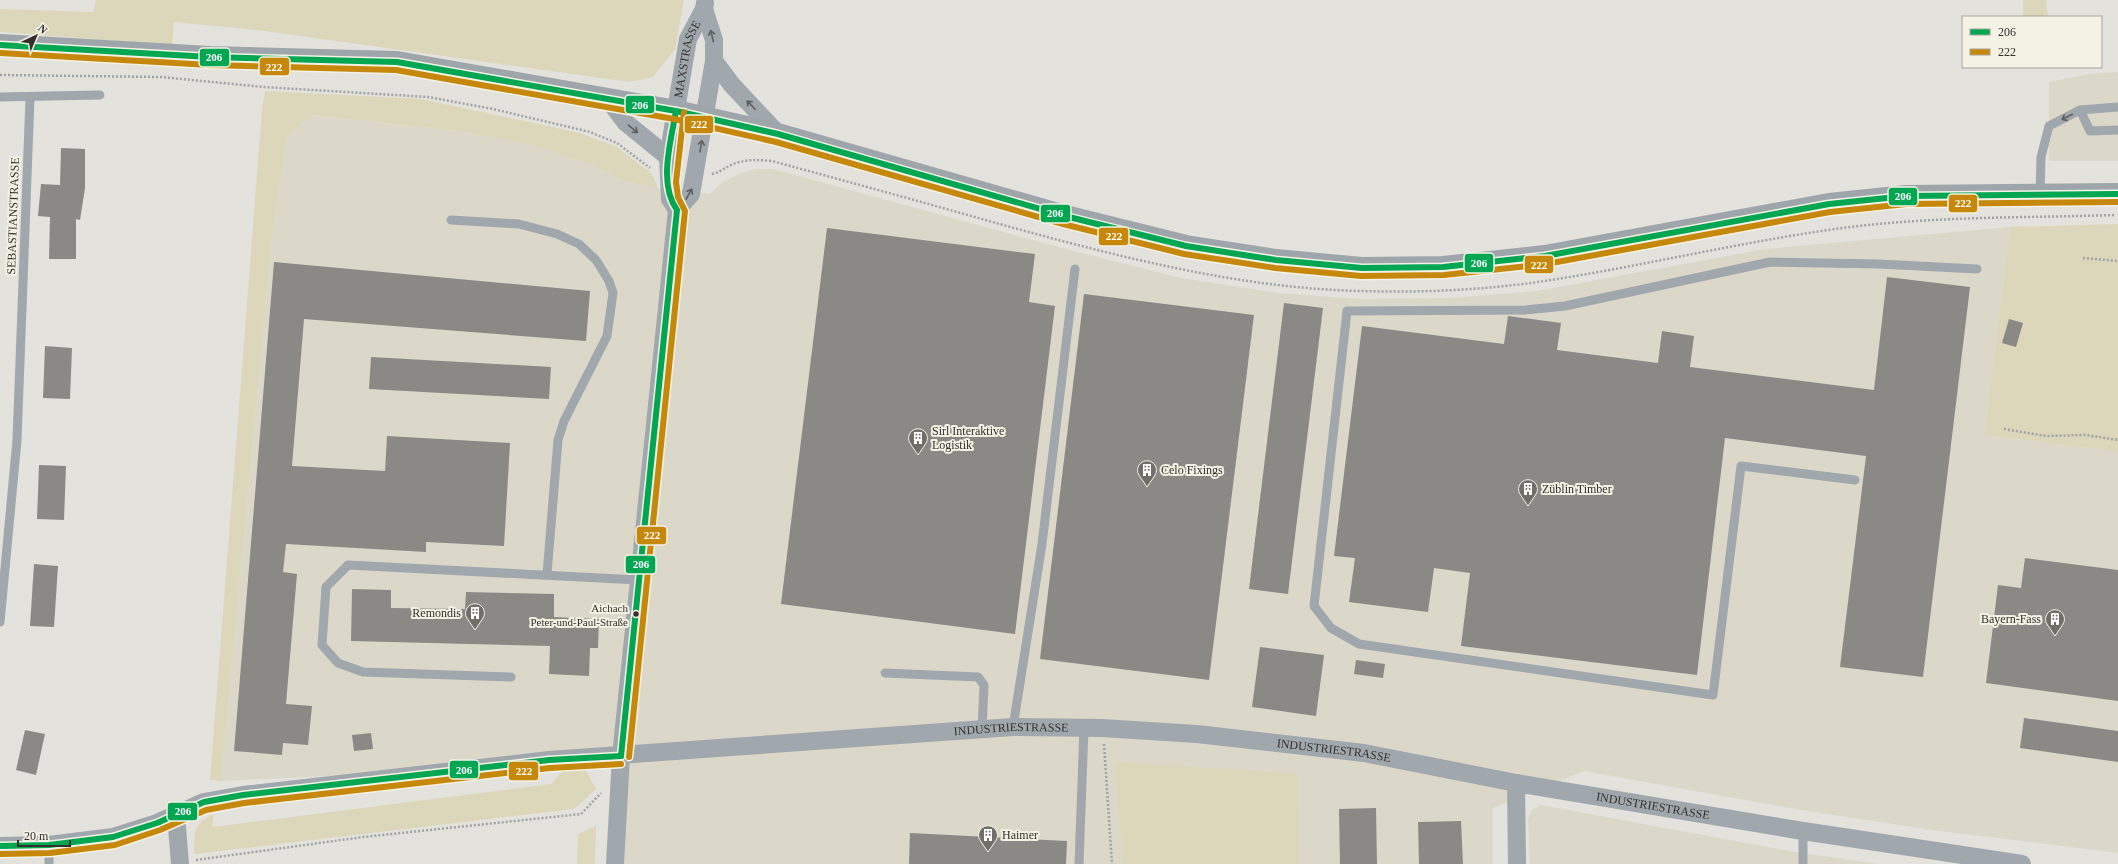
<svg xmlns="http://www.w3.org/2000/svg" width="2118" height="864" viewBox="0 0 2118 864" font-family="Georgia,serif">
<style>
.built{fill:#dbd8ca}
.green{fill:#dcd7ba}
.building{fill:#8a8985}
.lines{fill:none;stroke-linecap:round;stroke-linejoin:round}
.path{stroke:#9ea3a6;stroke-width:2.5;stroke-dasharray:2 2;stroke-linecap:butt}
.service{stroke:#a0a7ad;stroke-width:9}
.minor{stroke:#a0a7ad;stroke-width:18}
.secondary{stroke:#9ea6ac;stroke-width:22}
.bus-1-casing{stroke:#f4f2e5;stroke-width:9}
.bus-2-casing{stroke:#f4f2e5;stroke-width:9}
.bus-1{stroke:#00a651;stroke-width:6}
.bus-2{stroke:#c6880b;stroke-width:6}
.oneway{stroke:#5d605f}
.bus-dot{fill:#31302b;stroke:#f4f2e5;stroke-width:1.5}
.labels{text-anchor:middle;stroke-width:4;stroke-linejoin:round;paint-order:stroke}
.bus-label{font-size:11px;fill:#31302b;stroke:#f4f2e5;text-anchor:end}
.street-label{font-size:12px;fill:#31302b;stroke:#f4f2e5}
.poi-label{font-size:12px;fill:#31302b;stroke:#f4f2e5;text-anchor:start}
.line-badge{stroke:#f4f2e5;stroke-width:1.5}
.badge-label{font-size:11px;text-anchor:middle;font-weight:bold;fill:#fff}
</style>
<rect width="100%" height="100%" fill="#e4e2dc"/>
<g class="built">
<path d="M2118,72v89h-69v-79l40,-8z"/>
<path d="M312,115l146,16 67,12 67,22 34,17 32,6 52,6 12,-11 15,-8 18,-6h18l289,79 119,30 97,15 82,6 91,-1 86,-7 228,-42 245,-22 -26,208 134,17v401l-186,-23 -131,-20 -217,-39 -91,37v56h-874l6,-102 -404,19 51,-546 15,-99z"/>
<path d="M1541,805l248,46 88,13h-347l-2,-45 3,-8z"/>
</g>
<g class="green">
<path d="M96,0h588l-9,49 -22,28 -24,5 -372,-52 -83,-8 -2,23 -172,-13v-23l93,3z"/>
<path d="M2023,0h23l2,17h-25z"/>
<path d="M265,91l156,8 159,34 37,14 34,26 7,15 -32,-6 -34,-17 -67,-22 -67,-12 -146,-16 -25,21 -15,99 -51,546 -11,-1 52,-670z"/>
<path d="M2118,224v228l-134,-17 26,-208z"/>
<path d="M1115,762l182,12 2,90h-176z"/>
<path d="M564,770l22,1 10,18 -22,20 -380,45c0,-22 -1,-30 20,-40l-2,13 339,-43z"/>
<path d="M596,826l-1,38h-18l1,-30z"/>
</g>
<g class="building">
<path d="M61,148l24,1v39l-5,32 -4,-1v40h-27l1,-42 -12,-1 3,-32 19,1z"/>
<path d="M827,228l208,26 -6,48 26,4 -40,328 -234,-30z"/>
<path d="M274,262l316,29 -4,50 -282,-22 -12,147 93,5 2,-35 123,7 -6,103 -78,-4v10l-140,-8 -3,28 14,2 -11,130 26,2 -4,39 -25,-2 -1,12 -48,-4z"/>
<path d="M1887,277l83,10 -47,390 -83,-10 26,-211 -141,-18 -28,237 -236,-29 9,-73 -36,-5 -6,44 -79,-10 6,-44 -21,-2 28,-230 142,18 4,-28 53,7 -4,27 101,13 4,-32 32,5 -4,31 184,23z"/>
<path d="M1084,294l170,21 -45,365 -169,-21z"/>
<path d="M1284,303l39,5 -35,286 -39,-5z"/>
<path d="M2009,319l14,4 -7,24 -14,-4z"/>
<path d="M45,346l27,2 -2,51 -27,-1z"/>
<path d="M371,357l180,10 -2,32 -180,-10z"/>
<path d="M39,465l27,1 -2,54 -27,-1z"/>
<path d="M2025,558l93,12v131l-132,-18 12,-98 23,3z"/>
<path d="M34,564l24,2 -4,61 -24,-1z"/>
<path d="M352,589l39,1v18l74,1 1,-17 88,2v23l45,2 -1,29h-8l-1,28 -40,-2 1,-28 -199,-5z"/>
<path d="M1260,647l64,8 -8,61 -64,-9z"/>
<path d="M1356,660l29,4 -2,14 -29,-4z"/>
<path d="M2024,718l94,13v31l-98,-14z"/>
<path d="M25,730l20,4 -9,41 -20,-5z"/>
<path d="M371,733l2,16 -19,2 -2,-16z"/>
<path d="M1376,808l1,56h-37l-1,-55z"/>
<path d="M1461,821l2,43h-44l-1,-42z"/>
<path d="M910,833l157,8 -1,23h-157z"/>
</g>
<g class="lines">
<g class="path">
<path d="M0,75l161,2 103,10 164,10 65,12 97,23 27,11 33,25"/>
<path d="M712,174c9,-2 15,-8 24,-11 12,-4 23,-3 36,-2 77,21 154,42 231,64 117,32 235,63 357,66 59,2 120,-1 178,-9 100,-15 198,-39 297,-53 93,-13 188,-11 281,-14"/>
<path d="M2083,258l35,3"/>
<path d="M2004,429l42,7 40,-1 32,5"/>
<path d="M1104,744l8,120"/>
<path d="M196,860l167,-23 218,-23 20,-21"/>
</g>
<g class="service">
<path d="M0,97l100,-2"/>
<path d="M2080,110l10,21 28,-1"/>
<path d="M2040,195l1,-38 8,-31 31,-16 38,-3"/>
<path d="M451,220l68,4 38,10 22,10 17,16 13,21 4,12 -6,43 -43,85 -6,19 -11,134"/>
<path d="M1855,480l-114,-14 -28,229 -354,-51 -28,-16 -17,-22 33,-295 178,-1 40,-4 205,-44 109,2 98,5"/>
<path d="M0,622l17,-182 13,-342"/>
<path d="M885,673l93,4 6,8 -2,44"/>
<path d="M511,677l-148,-5 -25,-9 -16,-18 4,-58 22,-22 290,15"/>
<path d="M1013,727l29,-183 33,-275"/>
<path d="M49,864v-19"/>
<path d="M1079,864l5,-136"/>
<path d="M1803,864v-33"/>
</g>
<g class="minor">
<path d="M714,61l18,24 46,49"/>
<path d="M608,99l17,23 43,35"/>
<path id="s1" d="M677,210l-7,-11 -2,-42 20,-118 16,-30 1,-6"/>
<path d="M1516,783l1,81"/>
<path d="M176,815l4,49"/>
<path id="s2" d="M0,846l49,-1 64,-8 44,-14 47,-21 39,-7 306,-35 464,-33 89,1 95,6 167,19 152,30 287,48 219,33"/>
<path d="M615,864l6,-108 56,-546 14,-16 23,-133v-21l-10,-31"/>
</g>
<path class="secondary" d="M0,45l210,12 187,5 279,49 102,23 287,82 121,30 90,14 86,8 81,-1 102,-11 284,-52 77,-8 212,-2"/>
<defs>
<g id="bus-1">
<path d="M0,45l210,12 187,5 279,49 102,23 287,82 121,30 90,14 86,8 81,-1 102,-11 284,-52 77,-8 212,-2"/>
<path d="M621,756l56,-546c-19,-26 -6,-69 -1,-99"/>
<path d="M0,846l49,-1 64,-8 44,-14 47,-21 39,-7 306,-35 72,-4"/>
</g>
<g id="bus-2">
<path d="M0,53l210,12 186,5 278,49 102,23 287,82 121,30 91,14 86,8 83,-1 102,-11 284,-52 76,-8 212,-2"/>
<path d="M629,757l56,-546 -7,-14 -2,-15 8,-70"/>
<path d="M0,854l50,-1 65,-8 45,-15 46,-20 38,-7 306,-35 71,-4"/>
</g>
</defs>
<use href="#bus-1" class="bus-1-casing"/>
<use href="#bus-2" class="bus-2-casing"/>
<use href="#bus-1" class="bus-1"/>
<use href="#bus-2" class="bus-2"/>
</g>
<defs><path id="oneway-shaft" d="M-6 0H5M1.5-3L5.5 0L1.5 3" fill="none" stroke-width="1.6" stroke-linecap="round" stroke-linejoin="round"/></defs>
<g class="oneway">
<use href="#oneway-shaft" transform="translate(712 36) rotate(-104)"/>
<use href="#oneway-shaft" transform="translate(751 105) rotate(-134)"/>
<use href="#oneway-shaft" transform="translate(2067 117) rotate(153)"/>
<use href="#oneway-shaft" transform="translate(633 129) rotate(39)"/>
<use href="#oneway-shaft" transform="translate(701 146) rotate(-80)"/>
<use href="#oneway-shaft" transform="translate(689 194) rotate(-61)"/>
</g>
<defs>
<symbol id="building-pin" viewBox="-11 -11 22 30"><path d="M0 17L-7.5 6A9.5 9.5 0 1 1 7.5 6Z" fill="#706e69" stroke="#f4f2e5"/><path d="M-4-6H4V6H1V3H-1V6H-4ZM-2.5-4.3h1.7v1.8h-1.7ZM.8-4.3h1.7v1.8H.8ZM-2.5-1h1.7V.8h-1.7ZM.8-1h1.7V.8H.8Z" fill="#fff"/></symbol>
</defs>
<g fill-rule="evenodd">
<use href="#building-pin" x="907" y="427" width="22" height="30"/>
<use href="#building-pin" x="1136" y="459" width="22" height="30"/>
<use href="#building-pin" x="1517" y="478" width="22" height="30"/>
<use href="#building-pin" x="464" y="602" width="22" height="30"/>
<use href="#building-pin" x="2044" y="608" width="22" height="30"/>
<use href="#building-pin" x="977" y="824" width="22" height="30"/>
</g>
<circle class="bus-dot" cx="636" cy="614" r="3.5"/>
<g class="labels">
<g class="bus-label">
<text x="628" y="612">Aichach<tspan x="628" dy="14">Peter-und-Paul-Straße</tspan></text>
</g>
<g class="street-label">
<text dy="4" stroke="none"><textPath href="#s1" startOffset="155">MAXSTRASSE</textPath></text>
<text transform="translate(13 216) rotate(-88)" y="4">SEBASTIANSTRASSE</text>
<text dy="4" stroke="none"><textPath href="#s2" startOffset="1022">INDUSTRIESTRASSE</textPath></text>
<text dy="4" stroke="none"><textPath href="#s2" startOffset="1346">INDUSTRIESTRASSE</textPath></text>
<text dy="4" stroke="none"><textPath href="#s2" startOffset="1670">INDUSTRIESTRASSE</textPath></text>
</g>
<g class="poi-label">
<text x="932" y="435">Sirl Interaktive<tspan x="932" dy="14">Logistik</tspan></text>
<text x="1161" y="474">Celo Fixings</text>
<text x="1542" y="493">Züblin Timber</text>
<text x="461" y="617" text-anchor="end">Remondis</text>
<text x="2041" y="623" text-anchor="end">Bayern-Fass</text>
<text x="1002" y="839">Haimer</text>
</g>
</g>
<g class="line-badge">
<rect x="199" y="48" width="31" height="19" rx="4" fill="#00a651"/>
<rect x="259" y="57" width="31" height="19" rx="4" fill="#c6880b"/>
<rect x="625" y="95" width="30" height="19" rx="4" fill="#00a651"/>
<rect x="684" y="115" width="30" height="19" rx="4" fill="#c6880b"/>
<rect x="1888" y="187" width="30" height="19" rx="4" fill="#00a651"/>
<rect x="1948" y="194" width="30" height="19" rx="4" fill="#c6880b"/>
<rect x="1040" y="204" width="31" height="19" rx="4" fill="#00a651"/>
<rect x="1098" y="227" width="31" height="19" rx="4" fill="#c6880b"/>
<rect x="1464" y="253" width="30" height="20" rx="4" fill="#00a651"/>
<rect x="1524" y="255" width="30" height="19" rx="4" fill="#c6880b"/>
<rect x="636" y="526" width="31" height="19" rx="4" fill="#c6880b"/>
<rect x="625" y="555" width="31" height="19" rx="4" fill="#00a651"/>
<rect x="449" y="760" width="30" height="19" rx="4" fill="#00a651"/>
<rect x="508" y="761" width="31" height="20" rx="4" fill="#c6880b"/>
<rect x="167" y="802" width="31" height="19" rx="4" fill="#00a651"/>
</g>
<g class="badge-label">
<text x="214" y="61">206</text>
<text x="274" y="71">222</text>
<text x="640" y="109">206</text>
<text x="699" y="128">222</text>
<text x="1903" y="200">206</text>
<text x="1963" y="207">222</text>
<text x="1055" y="217">206</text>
<text x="1114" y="240">222</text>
<text x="1479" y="267">206</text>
<text x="1539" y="269">222</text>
<text x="652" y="539">222</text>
<text x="641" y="568">206</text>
<text x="464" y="774">206</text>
<text x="524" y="775">222</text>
<text x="183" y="815">206</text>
</g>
<rect x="1962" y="16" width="140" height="52" fill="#f4f2e5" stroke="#a6a49b"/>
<rect x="1970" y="29" width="20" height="6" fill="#00a651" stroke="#a6a49b"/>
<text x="1998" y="36" font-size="12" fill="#31302b">206</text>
<rect x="1970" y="49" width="20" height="6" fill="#c6880b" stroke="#a6a49b"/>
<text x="1998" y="56" font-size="12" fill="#31302b">222</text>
<g transform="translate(36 36) rotate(44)" stroke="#f4f2e5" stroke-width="3" paint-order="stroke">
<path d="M0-3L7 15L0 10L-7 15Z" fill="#31302b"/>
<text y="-6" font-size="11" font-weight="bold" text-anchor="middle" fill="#31302b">N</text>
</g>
<path d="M18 840v6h52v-6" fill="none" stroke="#31302b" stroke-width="2"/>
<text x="24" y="840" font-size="12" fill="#31302b" stroke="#f4f2e5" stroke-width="3" paint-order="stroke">20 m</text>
</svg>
